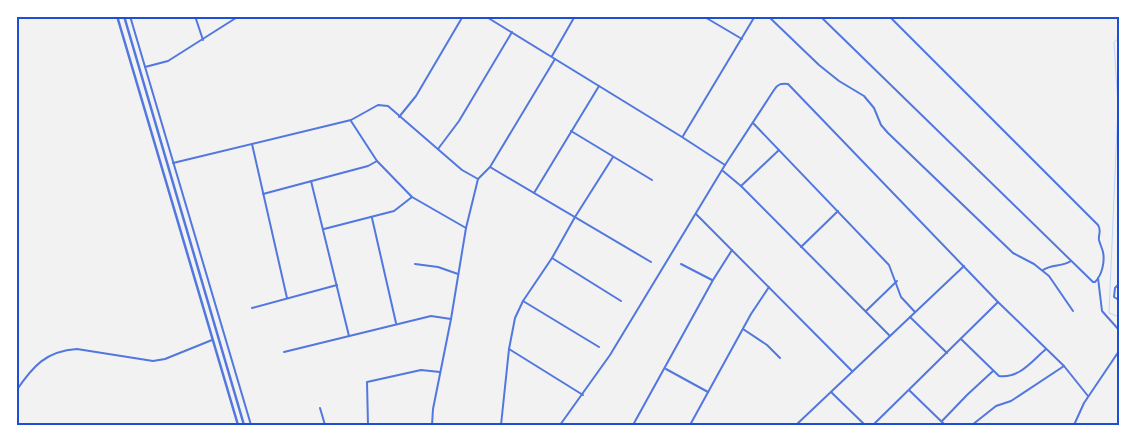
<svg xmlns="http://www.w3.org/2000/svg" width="1135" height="441" viewBox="0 0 1135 441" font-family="Overpass,sans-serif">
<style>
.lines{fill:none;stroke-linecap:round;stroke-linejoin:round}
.stream{stroke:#bfd3fe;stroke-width:1}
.minor{stroke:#5277de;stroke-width:2}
.tertiary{stroke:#5277de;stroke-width:2.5}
.neatline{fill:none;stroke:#1d4ed8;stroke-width:2}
</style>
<rect width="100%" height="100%" fill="#f2f2f2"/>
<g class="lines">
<path class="stream" d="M1119,38l-5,4 4,63 -9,208 10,4"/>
<g class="minor">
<path d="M130,16l121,409"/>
<path d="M195,16l8,24"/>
<path d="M485,16l197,121 43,28"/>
<path d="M703,16l39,23"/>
<path d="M768,16l51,49 20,16 25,15 10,12 7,17 7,8 125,120 21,11 15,12 24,35"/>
<path d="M820,16l273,266h2c7,-7 10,-20 8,-30 -1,-4 -3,-8 -4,-12 -1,-6 3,-9 -1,-15l-209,-209"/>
<path d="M552,56l23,-40"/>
<path d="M145,67l23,-6 71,-45"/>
<path d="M399,117l17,-21 47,-80"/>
<path d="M351,121l26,40 35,36 54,31"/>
<path d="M753,123l136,142 12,32 14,15"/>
<path d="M571,131l81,49"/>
<path d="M683,136l72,-120"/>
<path d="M252,144l35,154"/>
<path d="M438,149l21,-28 53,-89"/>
<path d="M173,163l178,-43 27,-15 10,1 74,64 16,9"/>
<path d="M490,167l161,95"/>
<path d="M723,171l18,15 149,150"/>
<path d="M311,181l38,155"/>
<path d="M741,186l38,-36"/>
<path d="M534,193l65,-107"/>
<path d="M263,194l105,-28 9,-5"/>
<path d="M696,214l156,157"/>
<path d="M372,218l24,105"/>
<path d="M324,229l70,-18 18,-14"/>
<path d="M801,247l37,-36"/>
<path d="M552,258l69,43"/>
<path d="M415,264l23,3 20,7"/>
<path d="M681,264l31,16"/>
<path d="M1043,270c9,-6 19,-3 28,-9"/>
<path d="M1098,278l4,33 17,19"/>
<path d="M1119,284l-4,4 -1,9 5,3"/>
<path d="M523,301l76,46"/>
<path d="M252,308l85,-23"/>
<path d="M866,311l31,-30"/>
<path d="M910,317l37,36"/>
<path d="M743,329l24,16 13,13"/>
<path d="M961,339l38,37c20,3 33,-15 47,-27"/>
<path d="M509,349l74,46"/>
<path d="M284,352l147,-36 20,3"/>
<path d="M666,369l42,23"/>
<path d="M909,390l36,35"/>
<path d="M16,391c17,-25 30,-40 61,-42l76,12 12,-2 47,-19"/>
<path d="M831,392l34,33"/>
<path d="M320,408l5,17"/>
<path d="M942,421l25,-26 26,-24"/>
<path d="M368,425l-1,-43 54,-12 19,2"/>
<path d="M432,425l1,-16 18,-90 15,-91 12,-49 12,-12 65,-108"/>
<path d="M501,425l8,-76 6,-31 8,-17 29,-43 23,-41 38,-60"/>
<path d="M560,425l50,-70 115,-190 49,-75c4,-6 7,-7 14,-6l210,218 66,64 24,30"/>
<path d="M633,425l80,-145 19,-30"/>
<path d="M690,425l61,-111 18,-27"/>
<path d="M796,425l168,-159"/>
<path d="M873,425l125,-123"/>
<path d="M972,425l24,-19 15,-5 53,-35"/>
<path d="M1074,425l10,-22 35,-52"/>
<path d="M1117,425l2,-4"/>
</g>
<g class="tertiary">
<path d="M117,16l121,409"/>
<path d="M124,16l120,409"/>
</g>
</g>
<rect width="1135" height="441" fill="none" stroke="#ffffff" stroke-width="35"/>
<rect x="18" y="18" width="1100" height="406" class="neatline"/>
</svg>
